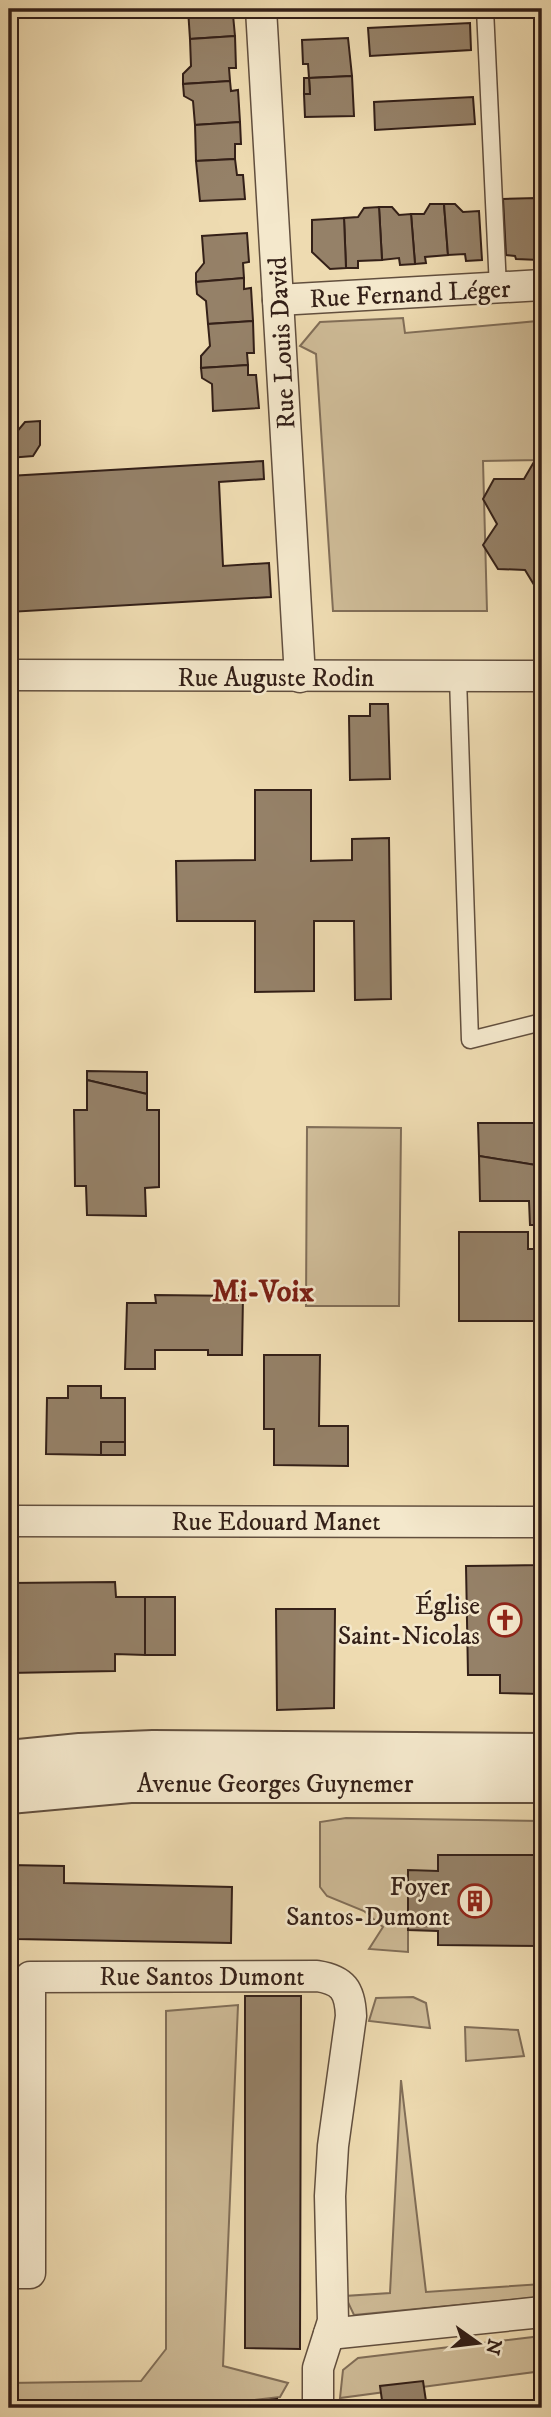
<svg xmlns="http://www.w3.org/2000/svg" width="551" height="2417" viewBox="0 0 551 2417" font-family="'IM FELL DW Pica',serif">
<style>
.green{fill:#cebb97;stroke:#816e58;stroke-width:2}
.building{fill:#958168;stroke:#342018;stroke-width:2}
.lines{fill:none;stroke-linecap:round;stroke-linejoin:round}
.service-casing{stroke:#624f3e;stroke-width:19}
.minor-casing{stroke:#624f3e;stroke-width:33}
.tertiary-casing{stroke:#624f3e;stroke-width:42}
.service{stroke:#f4e8cc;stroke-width:16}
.minor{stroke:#f4e8cc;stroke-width:30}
.tertiary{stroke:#f4e8cc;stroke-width:38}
.labels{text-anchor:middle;stroke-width:5;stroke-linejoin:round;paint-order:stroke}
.street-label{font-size:26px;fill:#342018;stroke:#f4e8cc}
.poi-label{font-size:26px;fill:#342018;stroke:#f4e8cc;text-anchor:end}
.quarter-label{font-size:30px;font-weight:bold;fill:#7a1f14;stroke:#f4e8cc}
</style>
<rect width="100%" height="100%" fill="#eedbb1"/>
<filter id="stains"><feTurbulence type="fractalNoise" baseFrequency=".00286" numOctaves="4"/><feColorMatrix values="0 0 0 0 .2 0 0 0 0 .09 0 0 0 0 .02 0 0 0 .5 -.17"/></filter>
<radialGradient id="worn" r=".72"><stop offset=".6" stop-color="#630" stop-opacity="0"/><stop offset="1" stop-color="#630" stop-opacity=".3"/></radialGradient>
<g class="green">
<path d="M536,301h6v159l-59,1 4,150h-154l-17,-257 -16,-8 20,-24 83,-4 2,15 132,-12z"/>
<path d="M307,1127l94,1 -2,178h-93z"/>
<path d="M346,1818l196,3v34h-104v16h-30v81l-39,-3 14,-22 -19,-16 -37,-15 -7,-9v-65z"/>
<path d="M413,1997l13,6 4,25 -61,-7 7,-23z"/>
<path d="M238,2005l-15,361 65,17 -8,14 -98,11h-173v-25l132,-2 25,-32v-338z"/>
<path d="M465,2027l53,3 6,26 -58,5z"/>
<path d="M401,2080l25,212 116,-8v13l-188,18 -9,-19 45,-3z"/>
<path d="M542,2336v35l-202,27 3,-28 15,-12z"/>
</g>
<g class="building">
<path d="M188,9h38l1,6h6l2,21 -45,3z"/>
<path d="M470,23l1,27 -101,6 -2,-28z"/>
<path d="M235,36l1,32h-7l1,13 -47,3v-10l8,-8 -1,-27z"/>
<path d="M348,38l4,38 -43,2 -1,-14h-5l-1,-24z"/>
<path d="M352,76l2,40 -49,1 -1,-23h6l-1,-16z"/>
<path d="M304,78h5l1,16h-6z"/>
<path d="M230,81l1,10 7,-1 2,32 -45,3 -2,-24 -9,-5 -1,-12z"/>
<path d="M473,97l2,27 -100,6 -1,-28z"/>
<path d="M240,122l1,22h-6v15l-39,2 -1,-36z"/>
<path d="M235,159l2,16h6l2,24 -45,2 -4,-40z"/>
<path d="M536,198h6v62h-3z"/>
<path d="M536,198l3,62 -23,-1 -1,-3 -9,-1 -3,-56z"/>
<path d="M430,204h14l4,51 -23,2 1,6 -11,1 -4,-50h13z"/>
<path d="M444,204h11l8,8 16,-1 3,49 -16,1 -1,-7 -17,1z"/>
<path d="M379,207h13l7,8 12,-1 4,50 -15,1 -1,-7 -17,2z"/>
<path d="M379,207l3,53 -24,1v7h-12l-2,-50 14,-1 6,-9z"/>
<path d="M344,218l2,50 -16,1 -18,-17v-32z"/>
<path d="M247,233l2,29 -6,1 1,15 -48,4v-9l8,-10 -2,-27z"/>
<path d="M244,278v11l7,-1 2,33 -45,3 -2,-23 -9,-7 -1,-12z"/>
<path d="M253,321l1,32h-7l1,12 -47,3v-12l9,-10 -2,-22z"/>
<path d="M248,365v10h8l3,33 -46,3 -1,-27 -10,-6 -1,-10z"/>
<path d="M40,421v24l-7,11 -24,2v-17l16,-19z"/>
<path d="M538,455h4v138h-3l-14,-23 -27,-1 -15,-24 14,-21 -14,-25 11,-20h30z"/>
<path d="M263,461l1,18 -45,3 4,84 46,-3 2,34 -262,15v-136z"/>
<path d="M370,704h18l2,75 -40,1 -1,-64h21z"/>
<path d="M255,790h56v71l41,-1v-21l37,-1 2,161 -36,1 -1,-79h-40v70l-59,1v-71h-78l-1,-60 79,-1z"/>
<path d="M87,1071l60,1v22l-60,-14z"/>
<path d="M87,1080l60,14v16h12v77l-14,1 1,28 -59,-1 -1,-29h-11l-1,-76h13z"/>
<path d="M478,1123h64v43l-63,-10z"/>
<path d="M479,1156l63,10v59h-12l-1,-24h-49z"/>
<path d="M459,1232h69v17h14v72h-83z"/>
<path d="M155,1295l88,1 -1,59h-34v-5h-53v19h-30l2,-66h29z"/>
<path d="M264,1355h56l-1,71h29v40l-74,-1v-36h-10z"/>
<path d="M68,1386h33v12h24v44h-24v13l-55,-1 1,-56h21z"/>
<rect x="101" y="1442" width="24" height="13"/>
<path d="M542,1558v136l-42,-1v-18h-32l-2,-109 76,-1z"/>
<path d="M115,1582l1,15h29v58l-30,-1v17l-106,2v-90z"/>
<rect x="145" y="1597" width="30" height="58"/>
<path d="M276,1609h59l-1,99 -57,2z"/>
<path d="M438,1855h104v91l-104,-1v-14l-30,-1v-60l30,1z"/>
<path d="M9,1865l55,1v17l168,4 -1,56 -215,-4 1,-38h-8z"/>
<path d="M245,1996h56l-1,353 -55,-1z"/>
<path d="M423,2381l4,27h-44l-3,-22z"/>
<path d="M277,2399v9h-30l-1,-5z"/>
</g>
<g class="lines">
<defs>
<g id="service">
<path d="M485,9l13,279"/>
<path d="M458,678l12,362 72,-18"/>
</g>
<g id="minor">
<path d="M261,9l39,668"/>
<path d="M278,300l264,-15"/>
<path d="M9,675l533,1"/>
<path d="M9,1521l533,1"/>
<path d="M9,2273h21v-296l287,-1c26,4 33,14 34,40l-18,130 -3,50 3,125 -15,47v40"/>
<path d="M329,2334l213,-22"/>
</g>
<g id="tertiary">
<path d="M9,1760l71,-7 73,-3 389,3"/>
<path d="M9,1794l121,-11h412"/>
</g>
</defs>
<use href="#service" class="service-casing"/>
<use href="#minor" class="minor-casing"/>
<use href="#tertiary" class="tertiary-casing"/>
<use href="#service" class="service"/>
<use href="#minor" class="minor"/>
<use href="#tertiary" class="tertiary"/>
</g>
<defs>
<symbol id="church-ring" viewBox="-11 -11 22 22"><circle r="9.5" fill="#f4e8cc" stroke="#8f2418" stroke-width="1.5"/><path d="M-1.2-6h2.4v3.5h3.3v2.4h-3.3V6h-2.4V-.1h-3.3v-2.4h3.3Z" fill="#8f2418"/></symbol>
<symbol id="building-ring" viewBox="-11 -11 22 22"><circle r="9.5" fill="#f4e8cc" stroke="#8f2418" stroke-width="1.5"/><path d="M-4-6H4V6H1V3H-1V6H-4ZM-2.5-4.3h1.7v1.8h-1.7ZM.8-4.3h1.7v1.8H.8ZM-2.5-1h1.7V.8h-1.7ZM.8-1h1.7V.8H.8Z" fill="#8f2418"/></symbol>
</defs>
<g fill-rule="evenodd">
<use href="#church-ring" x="486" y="1601" width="38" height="38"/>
<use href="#building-ring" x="456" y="1882" width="38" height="38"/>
</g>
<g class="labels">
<g class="street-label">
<text transform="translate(410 293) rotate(-3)" y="9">Rue Fernand Léger</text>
<text transform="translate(281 343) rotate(-93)" y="9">Rue Louis David</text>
<text x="276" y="686">Rue Auguste Rodin</text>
<text x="276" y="1530">Rue Edouard Manet</text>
<text x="275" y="1792">Avenue Georges Guynemer</text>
<text x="202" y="1985">Rue Santos Dumont</text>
</g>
<g class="poi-label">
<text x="480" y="1614">Église<tspan x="480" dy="30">Saint-Nicolas</tspan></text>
<text x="450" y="1895">Foyer<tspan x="450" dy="30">Santos-Dumont</tspan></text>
</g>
<g class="quarter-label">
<text x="263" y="1301">Mi-Voix</text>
</g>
</g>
<rect width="551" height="2417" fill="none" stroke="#eedbb1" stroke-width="35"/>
<rect x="10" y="10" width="530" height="2396" fill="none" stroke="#342018" stroke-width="3.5"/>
<rect x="18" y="18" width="516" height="2382" fill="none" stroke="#342018" stroke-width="2"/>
<g transform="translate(478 2343) rotate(104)" stroke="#f4e8cc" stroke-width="5" paint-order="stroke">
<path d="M0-5L12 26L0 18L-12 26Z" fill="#342018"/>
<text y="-10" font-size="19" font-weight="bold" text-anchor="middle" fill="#342018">N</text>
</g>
<rect width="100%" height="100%" filter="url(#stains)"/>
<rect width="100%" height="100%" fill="url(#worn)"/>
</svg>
